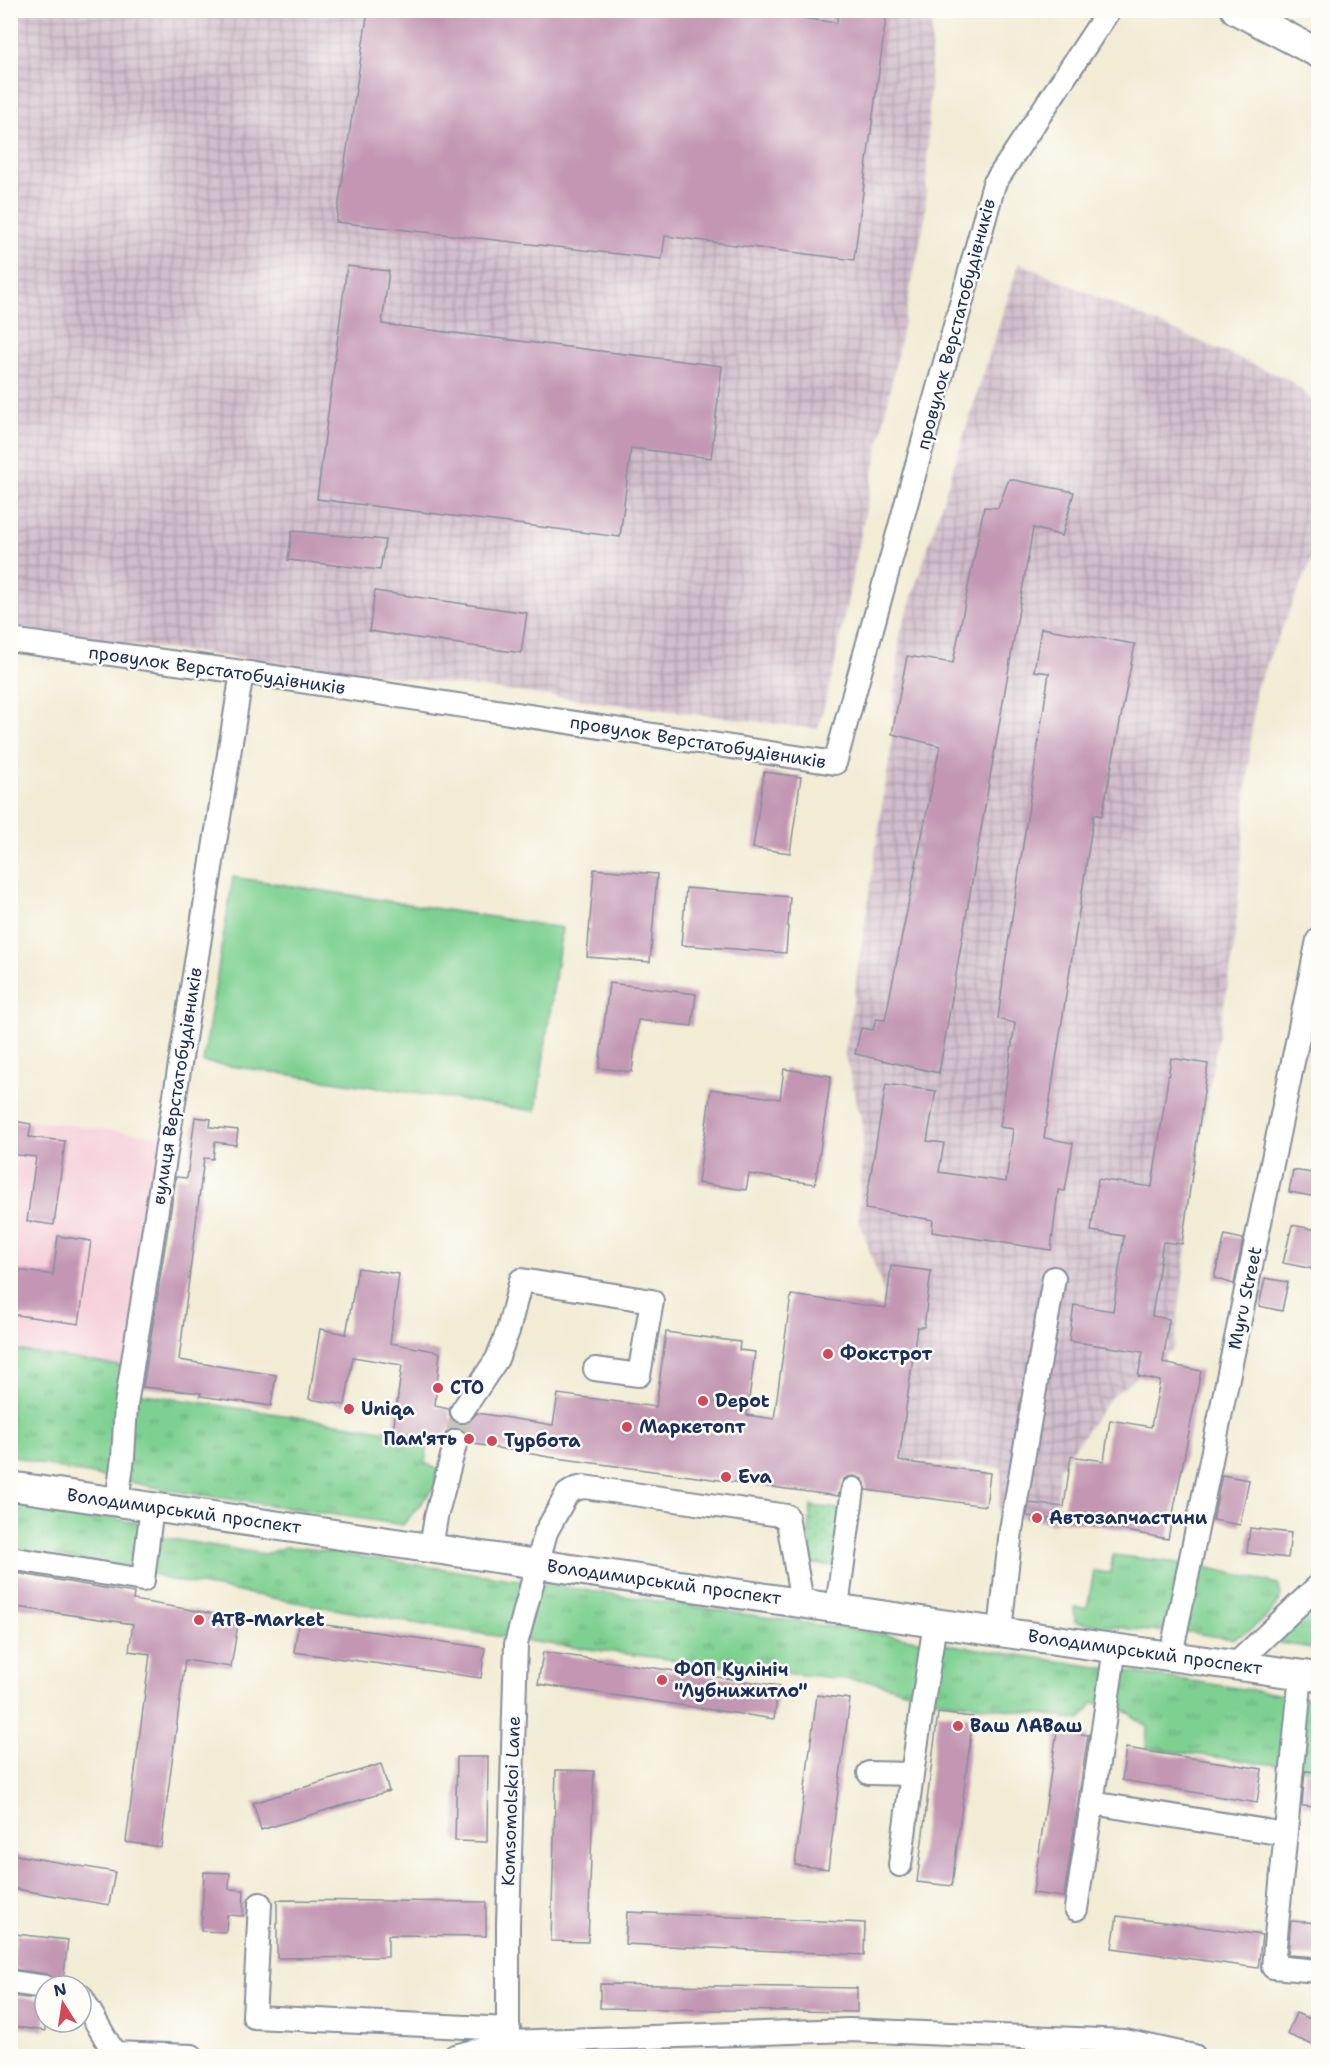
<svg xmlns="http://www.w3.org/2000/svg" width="1329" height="2067" viewBox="0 0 1329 2067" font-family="'Shantell Sans',sans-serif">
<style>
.built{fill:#f5cfda}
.industrial{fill:url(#industrial-grid)}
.grass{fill:url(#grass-tufts);stroke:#4c8078;stroke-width:1.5}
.park{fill:url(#park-dots);stroke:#4c8078;stroke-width:1.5}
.pitch{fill:#7ed091;stroke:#4c8078;stroke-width:1.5}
.building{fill:#c397b3}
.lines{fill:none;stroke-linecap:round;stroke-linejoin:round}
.minor-tunnel{stroke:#c7c6bd;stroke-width:22;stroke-dasharray:22 11;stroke-linecap:butt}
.minor-casing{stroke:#868e9a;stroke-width:26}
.major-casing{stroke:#868e9a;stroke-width:32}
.minor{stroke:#fff;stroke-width:22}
.major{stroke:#fff;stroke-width:28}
.poi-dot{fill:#d1495b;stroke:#fdfcf7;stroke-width:2}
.labels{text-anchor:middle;stroke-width:5;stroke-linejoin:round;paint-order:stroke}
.street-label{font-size:18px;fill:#1b2f5e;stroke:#fdfcf7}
.poi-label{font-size:18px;font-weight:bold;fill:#1b2f5e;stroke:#fdfcf7;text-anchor:start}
</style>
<defs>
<pattern id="industrial-grid" width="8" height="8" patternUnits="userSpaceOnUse" patternTransform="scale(1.5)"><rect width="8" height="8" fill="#d1bdcb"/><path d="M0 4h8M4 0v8" fill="none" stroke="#a99aa8"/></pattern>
<pattern id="grass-tufts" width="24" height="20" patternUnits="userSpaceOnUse" patternTransform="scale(1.5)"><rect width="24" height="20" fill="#7ed091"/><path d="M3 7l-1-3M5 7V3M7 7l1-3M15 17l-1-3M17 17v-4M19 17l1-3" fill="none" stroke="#66a97a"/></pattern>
<pattern id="park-dots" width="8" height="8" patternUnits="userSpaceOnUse" patternTransform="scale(1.5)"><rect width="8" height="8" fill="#7ed091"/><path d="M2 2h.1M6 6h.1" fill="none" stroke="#66a97a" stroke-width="1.8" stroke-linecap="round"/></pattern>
</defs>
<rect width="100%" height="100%" fill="#fdfcf7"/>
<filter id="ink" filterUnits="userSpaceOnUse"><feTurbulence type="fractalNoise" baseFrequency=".0167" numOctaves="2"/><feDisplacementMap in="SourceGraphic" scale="12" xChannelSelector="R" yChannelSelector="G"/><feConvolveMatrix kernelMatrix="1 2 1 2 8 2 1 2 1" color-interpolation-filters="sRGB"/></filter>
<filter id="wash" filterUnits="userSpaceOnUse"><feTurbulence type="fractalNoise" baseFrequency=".008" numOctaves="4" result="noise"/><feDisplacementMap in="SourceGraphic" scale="24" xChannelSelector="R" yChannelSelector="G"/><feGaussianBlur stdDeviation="1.35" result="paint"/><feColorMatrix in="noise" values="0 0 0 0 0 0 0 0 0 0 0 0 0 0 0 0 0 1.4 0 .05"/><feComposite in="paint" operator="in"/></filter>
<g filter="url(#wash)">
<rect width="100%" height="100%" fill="#f2ecd5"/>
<path class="built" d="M10,1118l151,18 -35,231 -115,-18z"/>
<g class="industrial">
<path d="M10,11h911l11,13 -7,194 -92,454 -15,57 -715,-88 -92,-15z"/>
<path d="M1019,263l270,117 29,25v140l-63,146 -21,259 -32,177 -28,221 -64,50 -51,71 -3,56 -58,-13 4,-44 -135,-13 17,-162 -25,-73 4,-93 -18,-72 46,-308 9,-113z"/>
</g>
<g class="grass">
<path d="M10,1349l116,18 -2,24 305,46 -4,26 12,6 -1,16 -33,40 -228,-34 -108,-21 -56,-14z"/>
<path d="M11,1503l124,19 16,6 8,9 106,17 20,-7 19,1 1014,152v69h-10l-162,-21 1,-21c-19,-16 -29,-22 -54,-24l-12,17 -149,-21 -58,-17 -120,-12 -213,-27 -128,-20 -247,-44 -27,-11 -128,-18z"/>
<path d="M1113,1555l83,10 82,19c2,5 4,9 2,14 -4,15 -34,36 -48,41l-44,-7 -40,-1 -73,-9 -1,-15 13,1 7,-37 16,2z"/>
<path d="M1318,1590v59l-39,-6 -7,-6z"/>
<path d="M11,2051l43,2 9,3h-52z"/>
</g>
<path class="park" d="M811,1506l33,4 -7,57 -31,-4z"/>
<path class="pitch" d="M233,877l329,51 -26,183 -333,-49z"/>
<g id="blocks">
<g class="building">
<path d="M368,10h378l91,13 1,-13h49l-33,250 -189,-24 -3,23 -326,-37z"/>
<path d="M347,266l42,5 -7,53 340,42 -11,92 -80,-10 -11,89 -303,-38z"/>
<path d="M1009,479l65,13 -12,44 -29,-8 -94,545 -84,-19 6,-26 12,2 3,-11 9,1 55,-274 -48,-12 15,-78 46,7 31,-156 14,1z"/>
<path d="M292,531l93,9 -5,30 -92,-10z"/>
<path d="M375,591l152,22 -6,40 -152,-22z"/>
<path d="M1041,628l94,16 -33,172 -8,-2 -50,324 29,5 -8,48 -7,-1 -7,60 -119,-18 1,-12 -68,-11 21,-125 50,7 -9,50 17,2 -5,29 67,10 7,-53 -13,-2 15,-104 -17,-4 7,-55 44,-291 -15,-2z"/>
<path d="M764,772l37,5 -11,76 -37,-5z"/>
<path d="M594,869l63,5 -7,88 -63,-5z"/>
<path d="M686,888l104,9 -4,56 -105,-8z"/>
<path d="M609,983l87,11 -4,32 -54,-6 -6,52 -33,-4z"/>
<path d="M1171,1058l37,6 -26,180 -19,-2 -11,74 17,3 -6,44 38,8 -33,168 -67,-13 -74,-10 2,-13 35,4 7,-51 33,5 6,-41 41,7 9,-46 -22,-5 5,-24 -74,-11 5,-36 39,6 11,-75 -33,-5 7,-52 54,8z"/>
<path d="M784,1069l47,7 -16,108 -66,-10 -3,16 -48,-7 13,-94 69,10z"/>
<path d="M195,1117l16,2 -1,8 28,3 -2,15 -21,-3 -2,17 -9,-1 -25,202 97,15 -5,31 -71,-10 1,-3 -58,-6 33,-210 11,1z"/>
<path d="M14,1121l17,3 -2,13 36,4 -11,84 -27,-4 9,-64 -26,-3z"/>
<path d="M1293,1170l25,4 -1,23 -28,-5z"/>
<path d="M1292,1225l26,5v16l-5,23 -30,-6z"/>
<path d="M1225,1235l18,4 -9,45 -20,-6z"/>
<path d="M58,1236l33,5 -12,83 -69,-10v-45l43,6z"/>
<path d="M891,1266l40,5 -7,56h-7l-18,134 91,12 -4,33 -120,-16 -1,-7 -3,-4 -8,-3 -7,1 -4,3 -5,16 -289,-39 -80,-14v-6l-3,-5 -7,-4h-6l-6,3 -4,8 -50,-7 9,-67 -49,-8 -8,48 -36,-6 11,-70 26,5 12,-66 41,6 -9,69 50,9 -5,54 14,3 1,7 5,6 5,2 7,-1 10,-10 76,12 5,-31 98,13 10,-75 74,10 -1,8 16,2 -8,63 27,4 17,-124 95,13z"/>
<path d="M1265,1278l23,4 -6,29 -23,-5z"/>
<path d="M1222,1475l27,5 -9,45 -27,-5z"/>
<path d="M1250,1528l41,5 -3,25 -41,-5z"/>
<path d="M10,1572l124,21 -1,7 106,18 -8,49 -46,-7 -24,187 -35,-5 24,-188 -21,-3 4,-27 -123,-18z"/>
<path d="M299,1621l186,27 -4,30 -187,-26z"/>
<path d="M543,1652l236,34 -5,33 -236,-35z"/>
<path d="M817,1695l33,4 -22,170 -33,-4z"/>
<path d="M938,1713l35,4 -21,169 -35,-4z"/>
<path d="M1057,1731l31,4 -24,162 -31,-4z"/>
<path d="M1126,1748l136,21 -5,34 -135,-23z"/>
<path d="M457,1757h31l-1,85 -32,-1z"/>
<path d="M381,1764l8,27 -128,39 -8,-27z"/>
<path d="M556,1770l38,1 -6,171 -37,-1z"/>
<path d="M1305,1771l13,1v35l-16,-1z"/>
<path d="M10,1854l105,18 -6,33 -99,-17z"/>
<path d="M204,1872l26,1 -1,16 15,1 -1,26 -16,-1 -1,17 -25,-1z"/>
<path d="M277,1900l209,2v34l-98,-1v22l-111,1z"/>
<path d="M627,1912l238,11 -1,32 -239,-11z"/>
<path d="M1117,1916l145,19 -4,33 -146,-20z"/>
<path d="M1291,1921l27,2v34l-30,-2z"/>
<path d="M16,1934l52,6 -5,41 -7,-1 -9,-6 -35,-5z"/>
<path d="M600,1984l257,4v24l-257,-4z"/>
<path d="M10,1996l35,4v31l-35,-5z"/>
<path d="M1296,2013l22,9v25l-31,-13z"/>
</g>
</g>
</g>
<g filter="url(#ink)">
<use href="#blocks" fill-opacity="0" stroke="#868e9a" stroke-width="1.5"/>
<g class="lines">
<path class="minor-tunnel" d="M456,1441l6,-30"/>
<defs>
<g id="minor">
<path d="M10,640l232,32 593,91 159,-579 115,-174"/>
<path d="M462,1411l35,-52 11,-28 13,-51 131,21 -13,74 -44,-6"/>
<path d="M117,1501l6,-43 3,-53 116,-733"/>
<path d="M431,1548l5,-31 20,-76"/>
<path d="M10,1558l133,22 9,-74"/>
<path d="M837,1607l16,-118"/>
<path d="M1000,1631l11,-101 43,-252"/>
<path d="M1115,1648l-23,155 193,31"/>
<path d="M1171,1655l147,-715"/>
<path d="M1236,1664l82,-78"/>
<path d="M1301,1674l-28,293 45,4"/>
<path d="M869,1773l43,1 23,-151"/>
<path d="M900,1865l12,-91"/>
<path d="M260,1904l-6,113 255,12"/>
<path d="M1076,1909l16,-106"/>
<path d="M10,1982l35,5"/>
<path d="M81,1996l33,57 78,3"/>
<path d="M508,2042v-118l8,-280 30,-112 21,-38 8,-5 9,-2 203,29 15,86"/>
<path d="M455,2056l53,-14 341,-12 276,11 69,15"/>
</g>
<g id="major">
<path d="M1236,10l82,43"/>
<path d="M10,1486l925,137 383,54"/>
</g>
</defs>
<use href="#minor" class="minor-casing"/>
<use href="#major" class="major-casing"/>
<use href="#minor" class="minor"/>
<use href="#major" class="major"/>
</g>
</g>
<g class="poi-dot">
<circle cx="828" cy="1354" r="6"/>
<circle cx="438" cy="1388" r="6"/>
<circle cx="703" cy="1401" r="6"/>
<circle cx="349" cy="1409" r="6"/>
<circle cx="627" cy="1427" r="6"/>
<circle cx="469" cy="1439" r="6"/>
<circle cx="492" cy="1441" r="6"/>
<circle cx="726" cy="1477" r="6"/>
<circle cx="1037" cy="1518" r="6"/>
<circle cx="199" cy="1620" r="6"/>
<circle cx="662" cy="1680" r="6"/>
<circle cx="958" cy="1726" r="6"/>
</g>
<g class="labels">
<g class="street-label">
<text transform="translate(956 324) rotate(-75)" y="6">провулок Верстатобудівників</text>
<text transform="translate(217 670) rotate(8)" y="6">провулок Верстатобудівників</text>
<text transform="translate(698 742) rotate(9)" y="6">провулок Верстатобудівників</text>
<text transform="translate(177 1086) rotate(-81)" y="6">вулиця Верстатобудівників</text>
<text transform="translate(1245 1298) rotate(-78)" y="6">Myru Street</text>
<text transform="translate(184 1511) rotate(8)" y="6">Володимирський проспект</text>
<text transform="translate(664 1582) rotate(8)" y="6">Володимирський проспект</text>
<text transform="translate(1145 1652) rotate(8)" y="6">Володимирський проспект</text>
<text transform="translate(511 1801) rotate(-88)" y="6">Komsomolskoi Lane</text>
</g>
<g class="poi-label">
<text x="840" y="1360">Фокстрот</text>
<text x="450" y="1394">СТО</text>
<text x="715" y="1407">Depot</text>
<text x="361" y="1415">Uniqa</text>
<text x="639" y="1433">Маркетопт</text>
<text x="457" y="1445" text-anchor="end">Пам'ять</text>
<text x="504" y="1447">Турбота</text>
<text x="738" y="1483">Eva</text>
<text x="1049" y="1524">Автозапчастини</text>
<text x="211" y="1626">ATB-Market</text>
<text x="674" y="1676">ФОП Кулініч<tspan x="674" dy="21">"Лубнижитло"</tspan></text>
<text x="970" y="1732">Ваш ЛАВаш</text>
</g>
</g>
<rect width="1329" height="2067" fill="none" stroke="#fdfcf7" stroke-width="36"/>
<g transform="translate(63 2004) rotate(348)"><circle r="28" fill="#fdfcf7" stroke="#a3aaba" stroke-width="1.5"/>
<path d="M0-4.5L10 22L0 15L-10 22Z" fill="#d1495b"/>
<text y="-9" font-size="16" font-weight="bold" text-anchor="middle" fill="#1b2f5e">N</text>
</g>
</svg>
